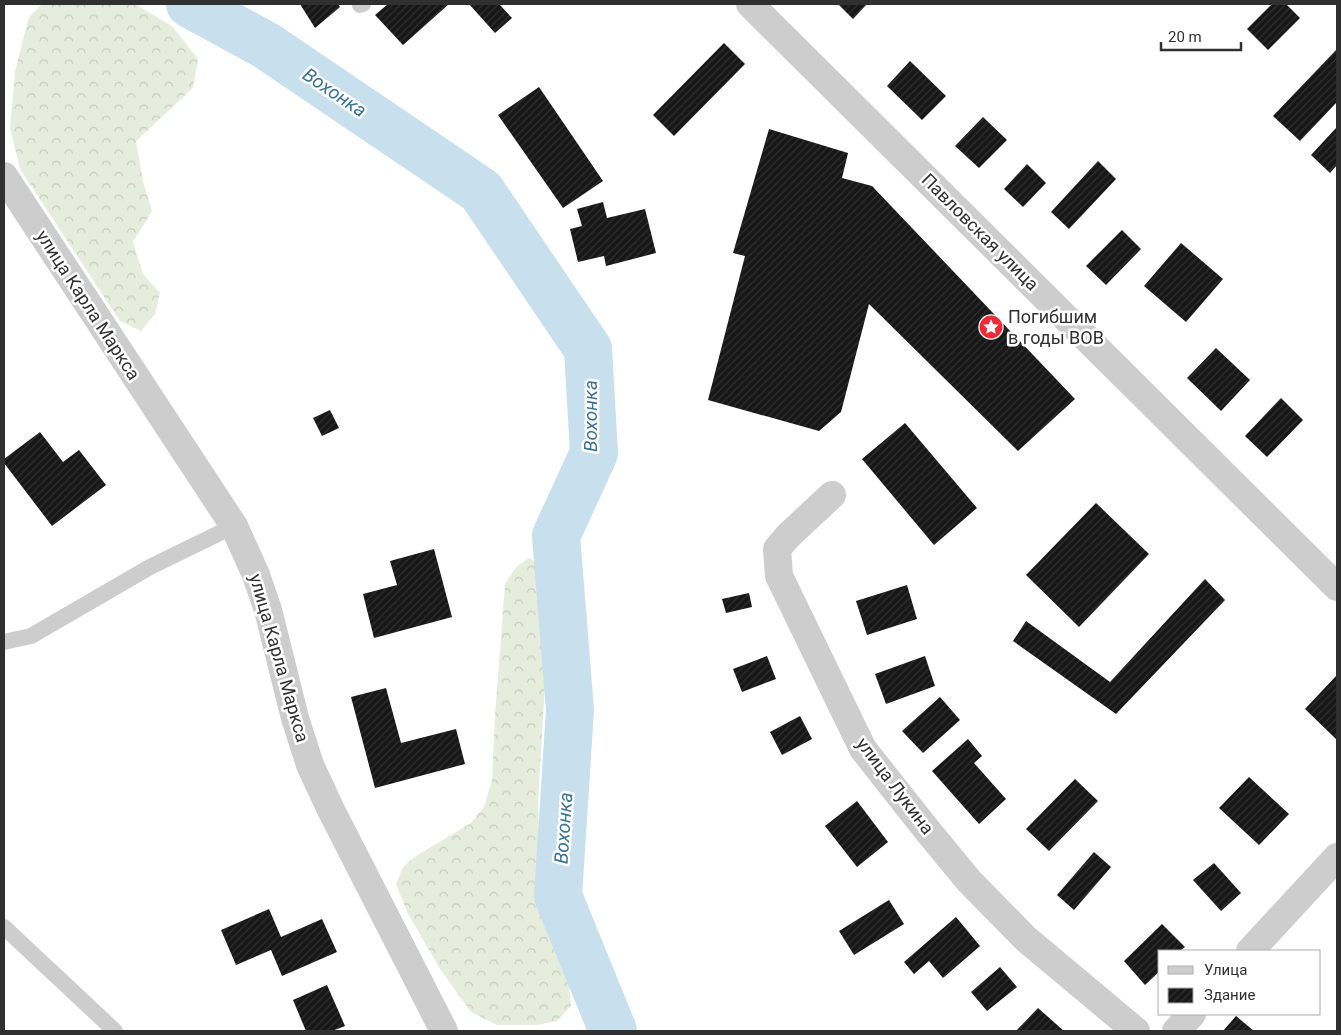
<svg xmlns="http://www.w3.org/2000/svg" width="1341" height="1035" viewBox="0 0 1341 1035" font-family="Roboto,sans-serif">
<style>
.forest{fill:url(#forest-crowns)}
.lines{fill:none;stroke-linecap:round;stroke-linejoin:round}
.river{stroke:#c8dfee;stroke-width:48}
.building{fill:url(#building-hatch)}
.lane{stroke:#cdcdcd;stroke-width:16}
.street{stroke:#cdcdcd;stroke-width:28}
.labels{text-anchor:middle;stroke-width:5;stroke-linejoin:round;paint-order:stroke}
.street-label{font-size:18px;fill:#303030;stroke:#fff}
.poi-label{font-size:18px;fill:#303030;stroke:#fff;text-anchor:start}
.water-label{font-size:19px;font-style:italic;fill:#387297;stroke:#fff}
</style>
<defs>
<pattern id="forest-crowns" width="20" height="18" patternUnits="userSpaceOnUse" patternTransform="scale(1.25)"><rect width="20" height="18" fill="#e6eddd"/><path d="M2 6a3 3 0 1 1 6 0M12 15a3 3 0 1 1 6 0" fill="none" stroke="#c6ccbe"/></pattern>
<pattern id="building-hatch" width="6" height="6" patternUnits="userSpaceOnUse" patternTransform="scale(1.25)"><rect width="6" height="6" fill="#171717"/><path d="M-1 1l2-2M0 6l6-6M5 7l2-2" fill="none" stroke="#303030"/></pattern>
</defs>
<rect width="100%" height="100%" fill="#fff"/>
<g class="forest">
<path d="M42,4h93l37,22 26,33 -5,29 -57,53 7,40 9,30 -19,31 10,32 17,19 -5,21 -14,17 -21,-10 -100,-152 -10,-41 5,-57 14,-54z"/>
<path d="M529,558l16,12 2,81 -9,152 3,80 26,79 4,44 -14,15 -20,4h-40l-26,-13 -31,-43 -33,-57 -11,-28 7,-17 13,-11 55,-33 13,-16 8,-27 3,-64 10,-132 11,-17z"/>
</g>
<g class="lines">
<path class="river" d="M190,4l77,42 214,145 107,158 6,104 -38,83 14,174 -12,186 55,135"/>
</g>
<g class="building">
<path d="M300,4h38l2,3 -25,21z"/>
<path d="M388,4h61l-46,41 -28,-30z"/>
<path d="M469,4h30l13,14 -17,15z"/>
<path d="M838,4h29l-14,15z"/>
<path d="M1272,4h14l14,14 -32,32 -21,-21z"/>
<path d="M724,43l21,21 -71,72 -21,-21z"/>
<path d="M1337,49v53l-37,39 -27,-25z"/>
<path d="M910,61l36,35 -24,24 -35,-34z"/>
<path d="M539,87l64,94 -40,27 -65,-93z"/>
<path d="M983,117l24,23 -28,28 -24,-22z"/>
<path d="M1337,127v38l-7,8 -19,-18z"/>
<path d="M769,129l79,24 -6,25 30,8 203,213 -57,52 -149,-147 -28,108 -22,19 -111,-31 37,-144 -12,-3z"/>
<path d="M1098,161l18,18 -47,50 -18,-17z"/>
<path d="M1027,164l19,19 -23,24 -19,-18z"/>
<path d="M603,202l4,16 38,-9 11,44 -50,13 -2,-10 -26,6 -8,-33 12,-3 -5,-17z"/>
<path d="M1122,230l19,19 -35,36 -20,-19z"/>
<path d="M1181,243l42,36 -37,43 -42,-36z"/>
<path d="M1216,348l34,32 -29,31 -34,-33z"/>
<path d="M1281,398l22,22 -36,37 -22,-21z"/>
<path d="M330,410l9,18 -17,8 -9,-18z"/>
<path d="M905,423l72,85 -43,37 -72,-86z"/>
<path d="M40,432l23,30 16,-12 27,35 -54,41 -48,-63v-4z"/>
<path d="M1096,503l53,51 -70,73 -53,-52z"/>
<path d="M434,549l18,68 -78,21 -11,-44 34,-9 -7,-24z"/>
<path d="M1205,579l20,21 -109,114 -103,-73 13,-20 84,61z"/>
<path d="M907,585l10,34 -50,16 -11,-34z"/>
<path d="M749,593l3,14 -26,6 -4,-14z"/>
<path d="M767,656l9,23 -34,13 -9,-23z"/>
<path d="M925,656l10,30 -49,18 -11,-30z"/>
<path d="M1337,675v65l-32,-31z"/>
<path d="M386,688l15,55 55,-14 9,35 -90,24 -24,-91z"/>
<path d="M940,697l20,23 -37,33 -21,-22z"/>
<path d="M800,716l12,23 -30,16 -12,-23z"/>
<path d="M968,739l14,17 -8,7 32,36 -27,25 -47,-53z"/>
<path d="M1249,777l40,37 -30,31 -40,-37z"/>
<path d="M1075,779l23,22 -49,50 -23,-22z"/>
<path d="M857,801l31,41 -31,25 -32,-41z"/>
<path d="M1094,852l17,15 -37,43 -17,-15z"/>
<path d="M1214,863l27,30 -20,18 -28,-31z"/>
<path d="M889,900l15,24 -50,31 -15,-24z"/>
<path d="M269,909l12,28 41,-18 15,33 -55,24 -11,-26 -35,15 -15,-35z"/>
<path d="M956,917l24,29 -37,32 -14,-17 -15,13 -10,-12z"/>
<path d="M1162,924l23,23 -5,4h-20v20l-15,14 -21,-24z"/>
<path d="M1000,967l17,20 -30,24 -16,-19z"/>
<path d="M327,985l18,41 -13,5h-26l-13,-31z"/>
<path d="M1038,1008l26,23h-48z"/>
<path d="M1236,1016l18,15h-31z"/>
</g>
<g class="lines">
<g class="lane">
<path d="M360,5l3,-1"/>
<path d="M4,642l27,-6 119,-69 84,-41"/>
<path d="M4,927l111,104"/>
</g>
<g class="street">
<path d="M750,4l587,583"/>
<path d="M4,176l230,350 22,49 12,35 27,108 15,47 21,45 113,221"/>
<path d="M832,495l-44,41 -11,13 2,27 84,173 64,81 42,51 57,58 110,92"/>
<path d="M1250,951l87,-94"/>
<path d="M1176,1031l16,-17"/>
</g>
</g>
<defs>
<symbol id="sight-disc" viewBox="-11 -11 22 22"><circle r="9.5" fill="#ef2938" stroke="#fff"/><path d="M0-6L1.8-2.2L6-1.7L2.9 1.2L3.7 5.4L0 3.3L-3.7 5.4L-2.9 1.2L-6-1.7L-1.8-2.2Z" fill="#fff"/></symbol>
</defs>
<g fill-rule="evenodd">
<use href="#sight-disc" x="977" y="313" width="28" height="28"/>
</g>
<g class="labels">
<g class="street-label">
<text transform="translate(980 232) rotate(45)" y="6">Павловская улица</text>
<text transform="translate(88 305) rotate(57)" y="6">улица Карла Маркса</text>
<text transform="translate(279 658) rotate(74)" y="6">улица Карла Маркса</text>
<text transform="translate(895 786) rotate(53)" y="6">улица Лукина</text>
</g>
<g class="poi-label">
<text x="1008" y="323">Погибшим<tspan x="1008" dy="21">в годы ВОВ</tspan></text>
</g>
<g class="water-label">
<text transform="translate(335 92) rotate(34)" y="7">Вохонка</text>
<text transform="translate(590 416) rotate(-90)" y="7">Вохонка</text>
<text transform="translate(563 828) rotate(-86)" y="7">Вохонка</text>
</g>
</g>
<rect width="1341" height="1035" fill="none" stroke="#303030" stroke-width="10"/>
<rect x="1158" y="950" width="162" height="65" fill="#ffffff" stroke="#acacac"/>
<rect x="1168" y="966" width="25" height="8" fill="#cdcdcd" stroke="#acacac"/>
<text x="1204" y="975" font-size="15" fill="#303030">Улица</text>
<rect x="1168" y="988" width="25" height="15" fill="url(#building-hatch)" stroke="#acacac"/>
<text x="1204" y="1000" font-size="15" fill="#303030">Здание</text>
<path d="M1161 42v8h80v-8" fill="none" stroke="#303030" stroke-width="2.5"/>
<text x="1168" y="42" font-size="15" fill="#303030" stroke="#ffffff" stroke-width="4" paint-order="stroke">20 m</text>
</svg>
